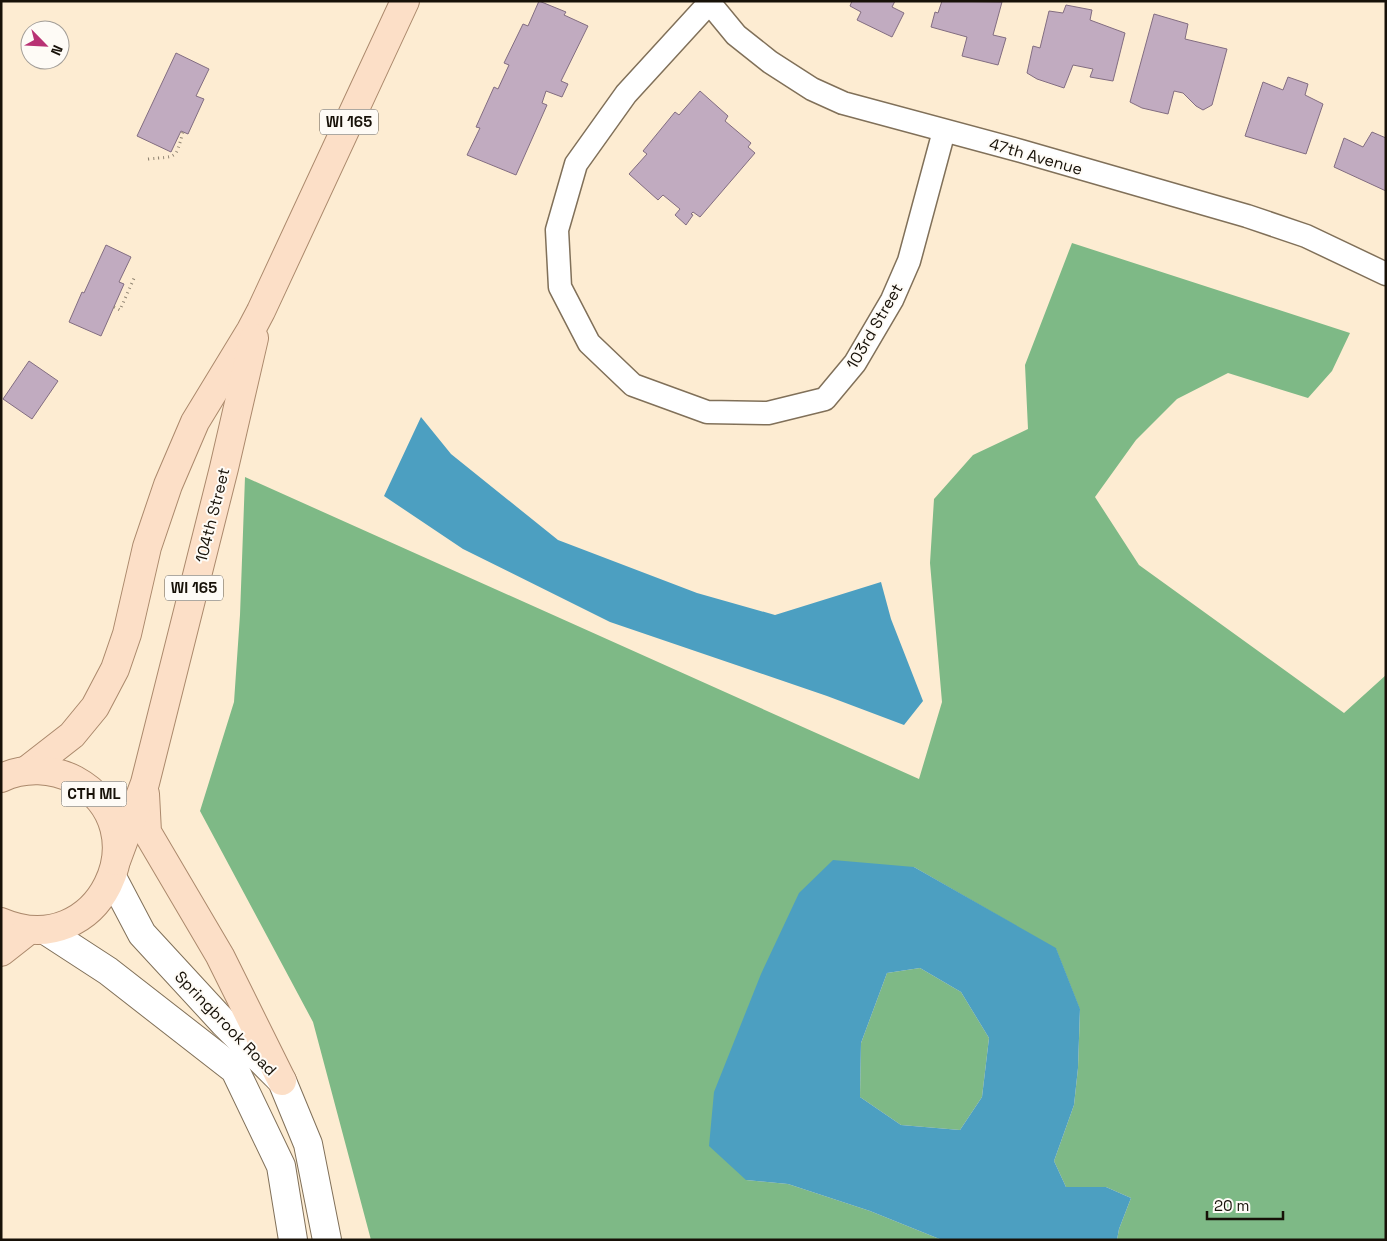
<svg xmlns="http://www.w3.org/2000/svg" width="1387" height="1241" viewBox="0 0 1387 1241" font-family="'Space Grotesk',sans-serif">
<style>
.forest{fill:#7eb986}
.water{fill:#4c9fc1;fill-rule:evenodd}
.building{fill:#c1abc0;stroke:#826d81}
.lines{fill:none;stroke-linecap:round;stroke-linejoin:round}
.street-casing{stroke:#807059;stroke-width:25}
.secondary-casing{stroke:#807059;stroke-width:30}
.primary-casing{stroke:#ab896c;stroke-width:30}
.path{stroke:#908472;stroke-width:3;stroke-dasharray:1 4;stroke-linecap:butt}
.street{stroke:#fff;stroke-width:22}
.secondary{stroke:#fff;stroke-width:28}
.primary{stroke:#fcdfc7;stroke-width:28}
.labels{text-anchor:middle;stroke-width:4;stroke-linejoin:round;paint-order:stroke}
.shield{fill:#fefbf6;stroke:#5c574f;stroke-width:1}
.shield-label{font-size:15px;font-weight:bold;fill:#171108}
.street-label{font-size:16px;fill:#171108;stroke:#fefbf6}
</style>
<rect width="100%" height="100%" fill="#fdecd2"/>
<g class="forest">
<path d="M1072,243l278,90 -18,38 -24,27 -80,-25 -51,26 -41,41 -41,57 44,68 205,148 42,-38v565h-269l2,-11 12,-31 -25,-11h-40l-12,-26 20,-56 4,-37 2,-58 -24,-61 -142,-82 -168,313 42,4 82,27 72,29h-571l-58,-218 -113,-211 34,-109 6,-87 5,-138 674,302 23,-77 -12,-139 4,-64 39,-44 55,-26 -3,-64z"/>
<path d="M920,968l41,24 28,46 -7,59 -22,33 -59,-5 -41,-28 1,-54 26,-70z"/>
</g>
<g class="water">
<path d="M421,417l30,37 107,86 139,53 78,22 106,-33 10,37 32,82 -19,24 -77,-29 -217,-74 -147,-73 -79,-53z"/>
<path d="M833,860l81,7 142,81 24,61 -2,59 -4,37 -20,56 12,26h40l25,11 -12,31 -2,11h-175l-72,-29 -82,-27 -42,-4 -37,-34 5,-54 47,-118 38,-81zM920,968l41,24 28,46 -7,59 -22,33 -59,-5 -41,-28 1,-54 26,-70z"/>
</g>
<g class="building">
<path d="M539,1l27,11 -2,3 24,11 -27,55 7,3 -6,13 -16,-6 -4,12 5,2 -31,70 -49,-20 13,-27 -4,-1 18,-40 4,2 11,-24 -5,-2 19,-39 5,2z"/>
<path d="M852,1h43l-3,6 12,6 -12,24 -35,-17 4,-8 -11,-6z"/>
<path d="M942,1l60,1 -9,33 13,3 -8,27 -36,-9 5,-19 -36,-10 4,-15 3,1z"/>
<path d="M1066,5l26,5 -2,10 35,13 -12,48 -23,-4 3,-8 -20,-4 -9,23 -27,-9 -10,-6 6,-27 7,2 9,-37 14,2z"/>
<path d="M1154,14l34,10 -3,15 42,10 -15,56 -9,5 -7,-4 -13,-13 -9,-2 -6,23 -26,-6 -12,-6z"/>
<path d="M176,53l33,16 -13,27 8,3 -16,35 -7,-3 -10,21 -34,-16z"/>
<path d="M1288,77l20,7 -3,11 18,9 -17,50 -61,-18 18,-54 20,8z"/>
<path d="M700,91l28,25 -3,5 26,22 -3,4 7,6 -55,64 -7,-5 -2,2 2,1 -7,10 -11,-10 5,-6 -17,-14 -5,5 -29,-26 18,-20 -4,-3 32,-39 4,3z"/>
<path d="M1372,132l14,6v53l-52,-24 10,-29 19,9z"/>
<path d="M106,245l25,12 -12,25 5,2 -23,52 -32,-14 13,-30 2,1z"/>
<path d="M29,361l29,20 -26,38 -29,-20z"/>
</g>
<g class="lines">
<defs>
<g id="street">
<path d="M708,1l28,34 34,27 42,27 31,14 178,48 226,65 59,20 80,38"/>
<path d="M711,1l-85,93 -50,70 -19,66 3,57 29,56 44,42 74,27 61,1 57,-14 30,-36 37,-63 17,-39 35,-130"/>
</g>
<g id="secondary">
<path d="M112,877l30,57 82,89 58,58 26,63 19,96"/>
<path d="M45,930l63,41 127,99 46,96 12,74"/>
</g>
<g id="primary">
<path d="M27,770l45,-35 23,-28 20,-38 12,-35 20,-87 21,-62 27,-63 56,-92 10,-19 144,-310"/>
<path d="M1,778c24,-11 51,-10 74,2 88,48 24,184 -74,142"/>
<path d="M145,794l2,38 73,124 62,125"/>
<path d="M116,861l29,-78 79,-315 30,-130"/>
<path d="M1,952l28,-22"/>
</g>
</defs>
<use href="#street" class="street-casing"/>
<use href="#secondary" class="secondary-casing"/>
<use href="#primary" class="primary-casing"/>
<g class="path">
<path d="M148,159c30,-3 27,1 35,-27"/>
<path d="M114,307l6,3 15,-34"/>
</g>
<use href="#street" class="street"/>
<use href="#secondary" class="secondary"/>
<use href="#primary" class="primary"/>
</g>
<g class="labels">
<g class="shield">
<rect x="320" y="109.5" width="58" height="25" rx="4"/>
<rect x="165" y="575.5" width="58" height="25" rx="4"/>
<rect x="61.5" y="781.5" width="65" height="25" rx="4"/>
</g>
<g class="shield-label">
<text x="349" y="127">WI 165</text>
<text x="194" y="593">WI 165</text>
<text x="94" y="799">CTH ML</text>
</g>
<g class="street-label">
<text transform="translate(1036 156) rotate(16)" y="6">47th Avenue</text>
<text transform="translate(874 326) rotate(-60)" y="6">103rd Street</text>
<text transform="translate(212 515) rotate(-76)" y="6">104th Street</text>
<text transform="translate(226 1023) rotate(46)" y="6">Springbrook Road</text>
</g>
</g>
<rect width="1387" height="1241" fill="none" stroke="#171108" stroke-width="5"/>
<g transform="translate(45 45) rotate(114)"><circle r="24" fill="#fefbf6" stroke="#a29d97"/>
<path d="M0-4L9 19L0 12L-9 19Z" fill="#b83173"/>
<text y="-8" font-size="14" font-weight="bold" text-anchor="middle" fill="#171108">N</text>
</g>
<path d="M1207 1211v8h76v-8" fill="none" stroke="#171108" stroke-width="2.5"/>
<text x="1214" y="1211" font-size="15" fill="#171108" stroke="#fefbf6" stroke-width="4" paint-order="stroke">20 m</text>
</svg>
